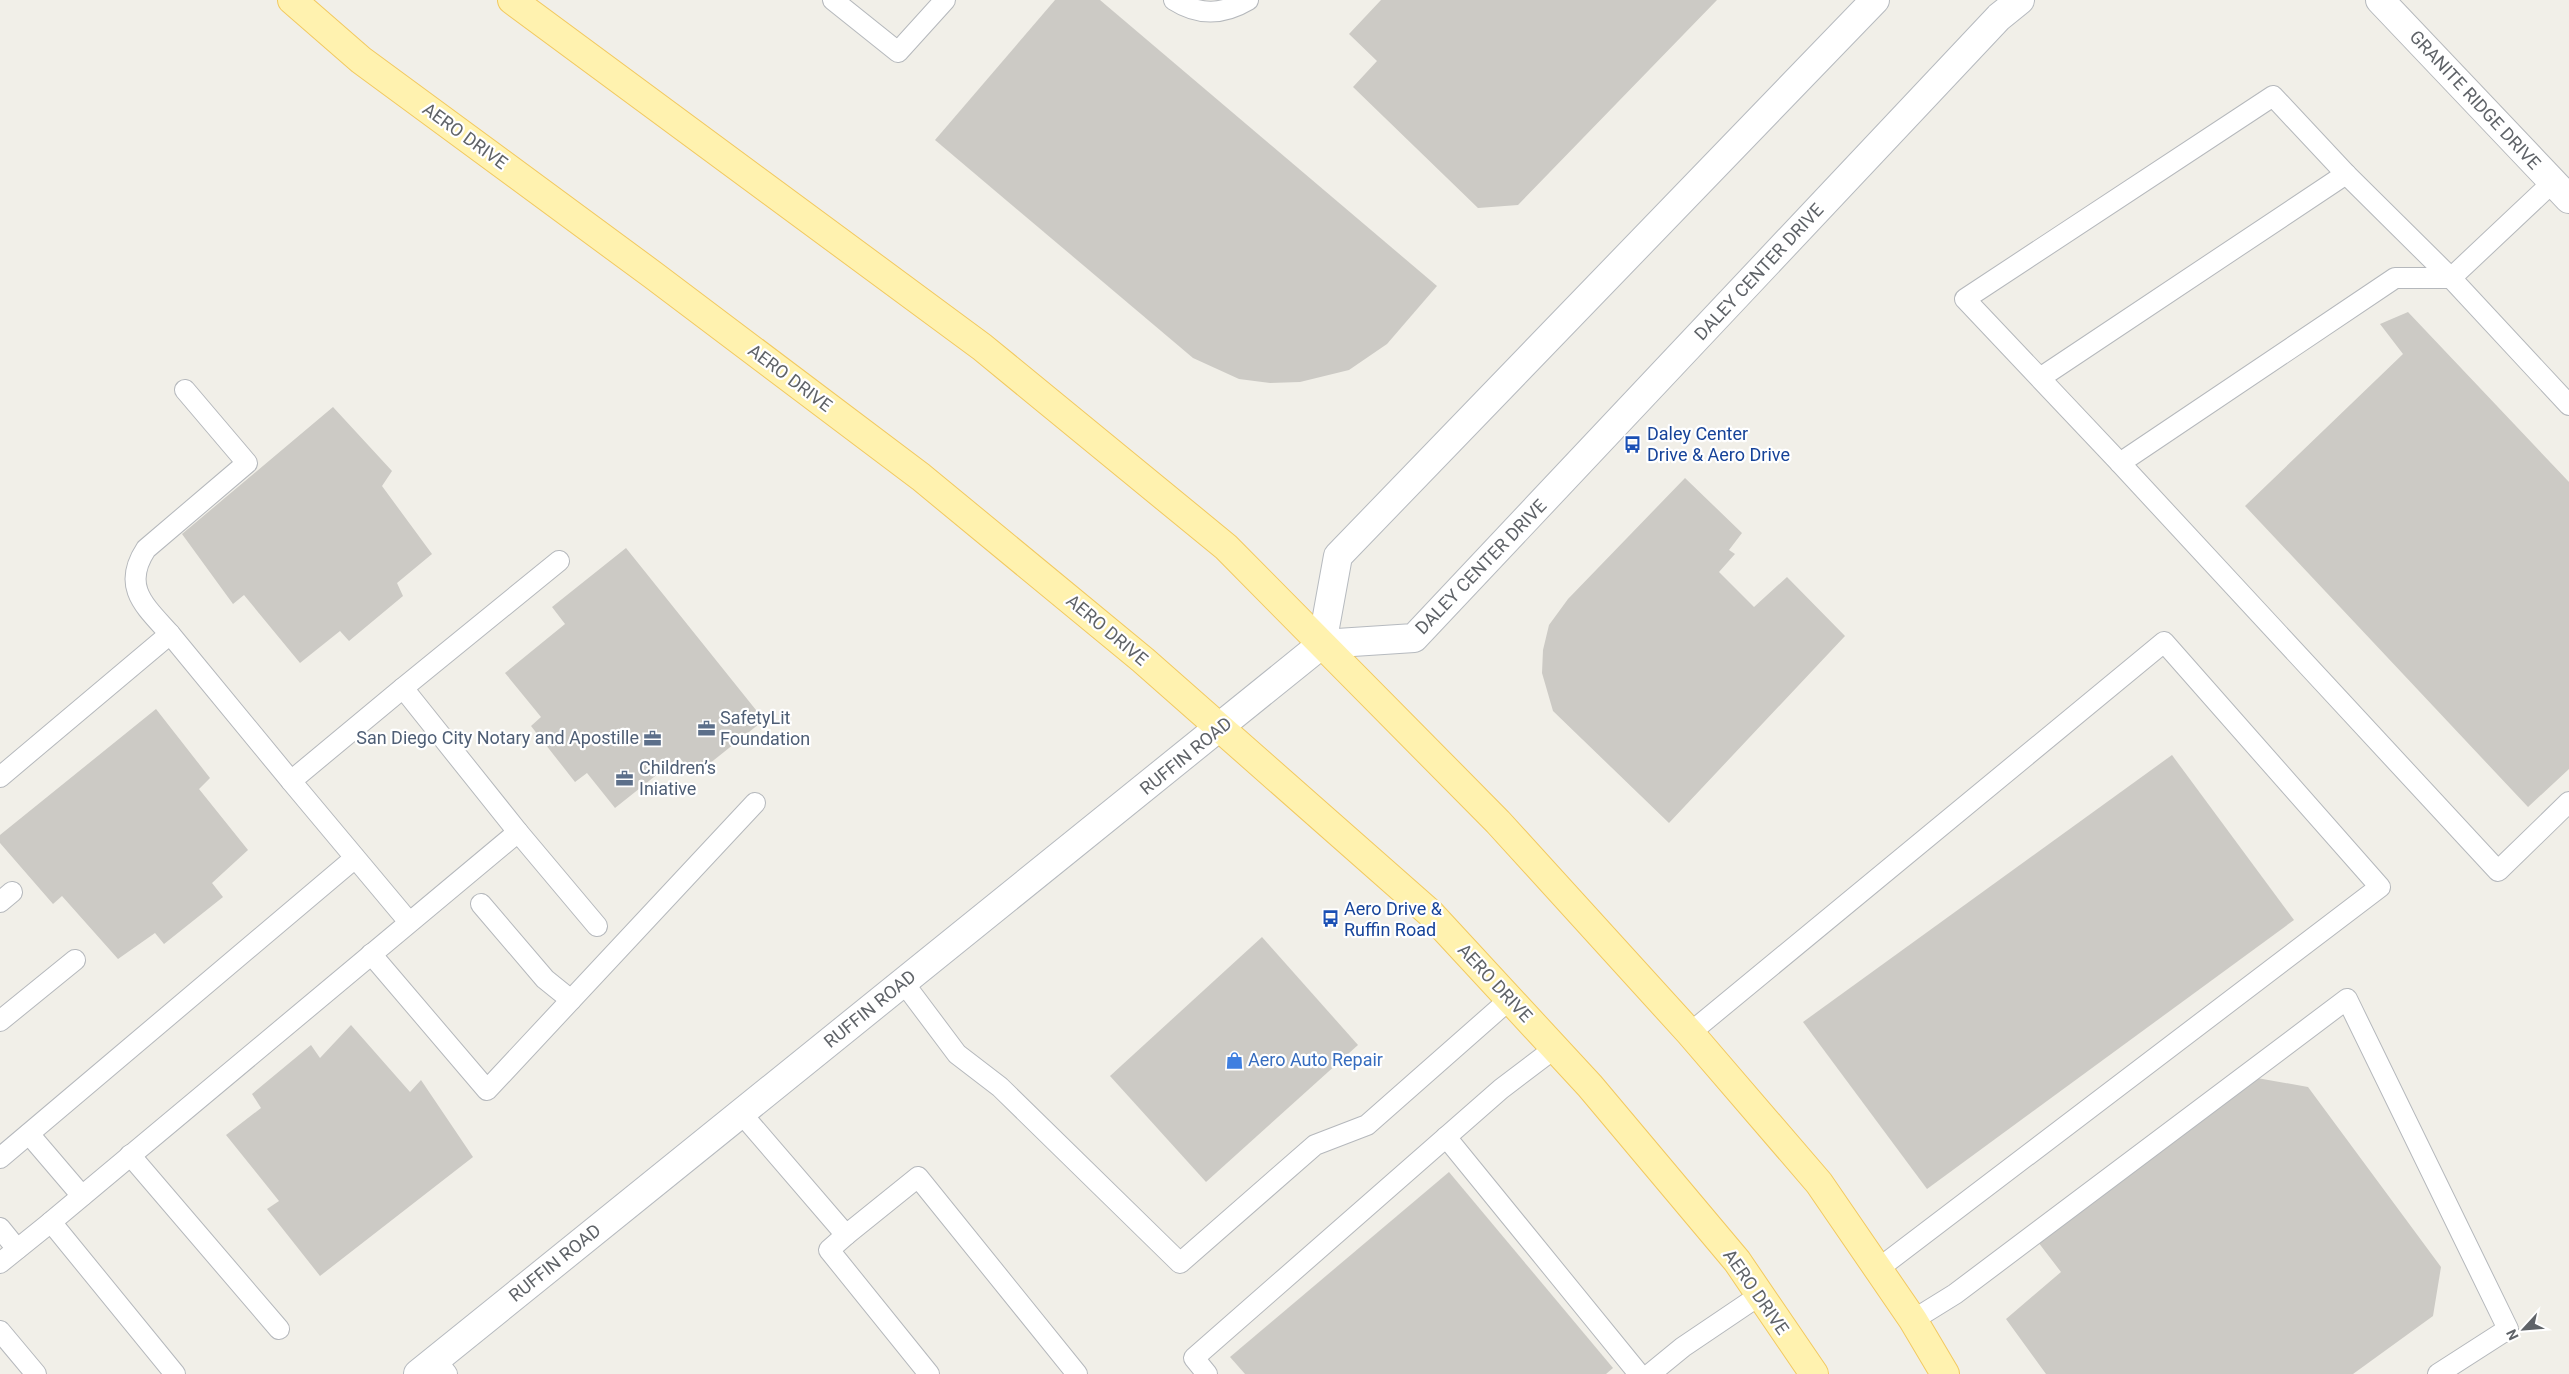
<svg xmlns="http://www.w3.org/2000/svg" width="2569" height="1374" viewBox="0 0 2569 1374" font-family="Roboto,sans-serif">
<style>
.building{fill:#cccac5}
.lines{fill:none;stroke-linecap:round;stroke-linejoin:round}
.service-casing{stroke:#b5b8bc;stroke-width:22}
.tertiary-casing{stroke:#b5b8bc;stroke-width:30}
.secondary-casing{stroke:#b6babf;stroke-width:30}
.primary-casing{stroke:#f2c960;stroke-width:30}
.service{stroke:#fff;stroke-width:20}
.tertiary{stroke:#fff;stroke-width:28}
.secondary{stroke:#fff;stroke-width:28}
.primary{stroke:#fff2af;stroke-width:28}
.labels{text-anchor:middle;stroke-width:4.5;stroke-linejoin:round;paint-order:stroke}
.street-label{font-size:18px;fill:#5f6368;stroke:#fff}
.transit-label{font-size:18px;fill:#164399;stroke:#fff;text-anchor:start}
.service-label{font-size:18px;fill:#4e5e75;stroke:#fff;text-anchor:start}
.shop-label{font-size:18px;fill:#366cbe;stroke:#fff;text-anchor:start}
</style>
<rect width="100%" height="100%" fill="#f1efe8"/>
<g class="building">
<path d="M1055,0h45l337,286 -50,58 -38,26 -49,12 -30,1 -31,-4 -46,-21 -258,-218z"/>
<path d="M1381,0h336l-199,205 -40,3 -125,-121 24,-26 -28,-27z"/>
<path d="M2408,312l161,170v287l-41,38 -283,-301 158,-152 -23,-30z"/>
<path d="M333,407l59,64 -10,15 50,68 -35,29 6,13 -54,45 -9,-10 -40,32 -56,-68 -11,9 -51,-70z"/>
<path d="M1685,478l57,55 -13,17 6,4 -16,18 35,35 33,-30 58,59 -176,187 -116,-112 -11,-38 1,-23 6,-25 19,-26z"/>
<path d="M626,548l138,172 -70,56 -15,-19 -64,51 -28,-35 -12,9 -44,-56 10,-9 -36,-44 60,-49 -13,-17z"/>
<path d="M156,709l54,69 -11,11 49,61 -36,33 11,14 -59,47 -9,-11 -37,26 -56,-63 -9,8 -53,-61v-8z"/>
<path d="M2172,755l122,165 -367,269 -124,-167z"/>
<path d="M1262,937l96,108 -152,137 -96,-106z"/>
<path d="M351,1025l59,67 11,-12 52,77 -153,119 -53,-67 12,-8 -53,-66 35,-27 -9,-14 59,-49 9,13z"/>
<path d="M2257,1078l51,9 133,180 -8,49 -80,58h-307l-40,-55 55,-47 -23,-30z"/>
<path d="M1449,1172l164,196 -7,6h-361l-15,-17z"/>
</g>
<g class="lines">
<defs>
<g id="service">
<path d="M833,0l65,52 47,-52"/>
<path d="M1174,0c25,16 49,15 74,0"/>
<path d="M2346,174l105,104"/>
<path d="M2553,182l-102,96 118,127"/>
<path d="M2451,278h-56l-275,185 378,408 71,-69"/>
<path d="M2040,378l306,-204 -73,-78 -308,203 155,164"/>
<path d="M170,634c-25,-28 -49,-47 -24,-85l101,-86 -62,-73"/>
<path d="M403,688l-112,93 118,141"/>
<path d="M0,777l170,-143 121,147"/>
<path d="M518,832l79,94"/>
<path d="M0,902l12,-10"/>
<path d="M481,904l64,75 26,21"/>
<path d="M371,954l116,136 268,-287"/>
<path d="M903,982l54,72 43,33 180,176 135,-118 52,-20 143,-126"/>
<path d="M0,1021l75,-61"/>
<path d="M1690,1033l474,-391 216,245 -502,382"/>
<path d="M741,1113l105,122 72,-58 159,197"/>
<path d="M29,1134l53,62"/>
<path d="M1446,1137l193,237"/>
<path d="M130,1155l149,174"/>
<path d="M0,1158l355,-300"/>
<path d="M0,1228l17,21"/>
<path d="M846,1235l-17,15 100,124"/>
<path d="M0,1263l51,-41"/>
<path d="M1913,1320l42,-26 392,-295 161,330 -70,45"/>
<path d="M0,1331l36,43"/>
<path d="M436,1360l11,14"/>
<path d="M175,1374l-124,-152 467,-390 -115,-144 156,-127"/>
<path d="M1207,1374l-13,-16 307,-269 54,-41"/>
<path d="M1650,1374l33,-27 77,-52"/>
</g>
<path id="tertiary" d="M2380,0l189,199"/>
<g id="secondary">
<path d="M1322,644l92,-6 585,-621 21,-17"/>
<path d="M1322,644l16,-88 537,-556"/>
<path d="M418,1374l904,-730"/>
</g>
<g id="primary">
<path d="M292,0l69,60 292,215 268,202 222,183 287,253 160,173 147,175 77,113"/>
<path d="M512,0l470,347 244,200 272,275 192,211 129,150 94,137 32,54"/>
</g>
</defs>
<use href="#service" class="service-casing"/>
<use href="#tertiary" class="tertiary-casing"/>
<use href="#secondary" class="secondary-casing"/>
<use href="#primary" class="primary-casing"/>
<use href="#service" class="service"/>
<use href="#tertiary" class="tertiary"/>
<use href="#secondary" class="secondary"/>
<use href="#primary" class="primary"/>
</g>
<defs>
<symbol id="bus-bare" viewBox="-9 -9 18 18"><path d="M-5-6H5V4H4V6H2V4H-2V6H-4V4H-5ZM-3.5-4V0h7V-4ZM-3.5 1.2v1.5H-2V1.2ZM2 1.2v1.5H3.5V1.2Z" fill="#1a4fb4" stroke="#fff" stroke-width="2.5" paint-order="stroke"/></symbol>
<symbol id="office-bare" viewBox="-9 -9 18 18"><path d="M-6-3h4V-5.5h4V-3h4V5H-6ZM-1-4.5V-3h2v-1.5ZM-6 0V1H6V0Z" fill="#5c6f8a" stroke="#fff" stroke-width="2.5" paint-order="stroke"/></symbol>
<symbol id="shop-bare" viewBox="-9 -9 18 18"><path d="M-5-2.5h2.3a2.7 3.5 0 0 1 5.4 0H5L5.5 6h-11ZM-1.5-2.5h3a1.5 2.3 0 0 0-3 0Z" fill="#3f7fe0" stroke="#fff" stroke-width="2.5" paint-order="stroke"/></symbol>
</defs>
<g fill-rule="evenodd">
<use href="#bus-bare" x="1620" y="432" width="25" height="25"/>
<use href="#office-bare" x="694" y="716" width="25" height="25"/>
<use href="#office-bare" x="640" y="726" width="25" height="25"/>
<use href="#office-bare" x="612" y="766" width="25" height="25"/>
<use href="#bus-bare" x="1318" y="906" width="25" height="25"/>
<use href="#shop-bare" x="1222" y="1048" width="25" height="25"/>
</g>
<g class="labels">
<g class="street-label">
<text transform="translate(2475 100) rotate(47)" y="6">GRANITE RIDGE DRIVE</text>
<text transform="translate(465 136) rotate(36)" y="6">AERO DRIVE</text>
<text transform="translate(1759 272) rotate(-47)" y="6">DALEY CENTER DRIVE</text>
<text transform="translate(790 378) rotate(37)" y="6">AERO DRIVE</text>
<text transform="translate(1481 567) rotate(-46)" y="6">DALEY CENTER DRIVE</text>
<text transform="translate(1107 630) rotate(40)" y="6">AERO DRIVE</text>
<text transform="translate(1186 756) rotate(-39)" y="6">RUFFIN ROAD</text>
<text transform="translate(1495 983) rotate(47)" y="6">AERO DRIVE</text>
<text transform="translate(870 1009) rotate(-39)" y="6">RUFFIN ROAD</text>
<text transform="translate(555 1263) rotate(-39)" y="6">RUFFIN ROAD</text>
<text transform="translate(1756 1292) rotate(55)" y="6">AERO DRIVE</text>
</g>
<g class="transit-label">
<text x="1647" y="440">Daley Center<tspan x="1647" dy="21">Drive &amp; Aero Drive</tspan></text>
<text x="1344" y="915">Aero Drive &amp;<tspan x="1344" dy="21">Ruffin Road</tspan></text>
</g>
<g class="service-label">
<text x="720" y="724">SafetyLit<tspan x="720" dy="21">Foundation</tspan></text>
<text x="639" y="744" text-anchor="end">San Diego City Notary and Apostille</text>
<text x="639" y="774">Children’s<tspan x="639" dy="21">Iniative</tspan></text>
</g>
<g class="shop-label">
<text x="1248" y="1066">Aero Auto Repair</text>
</g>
</g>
<g transform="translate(2524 1329) rotate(244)" stroke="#ffffff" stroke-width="4" paint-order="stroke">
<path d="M0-4L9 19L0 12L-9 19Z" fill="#5f6368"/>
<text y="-8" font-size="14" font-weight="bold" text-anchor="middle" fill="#5f6368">N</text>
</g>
</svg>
